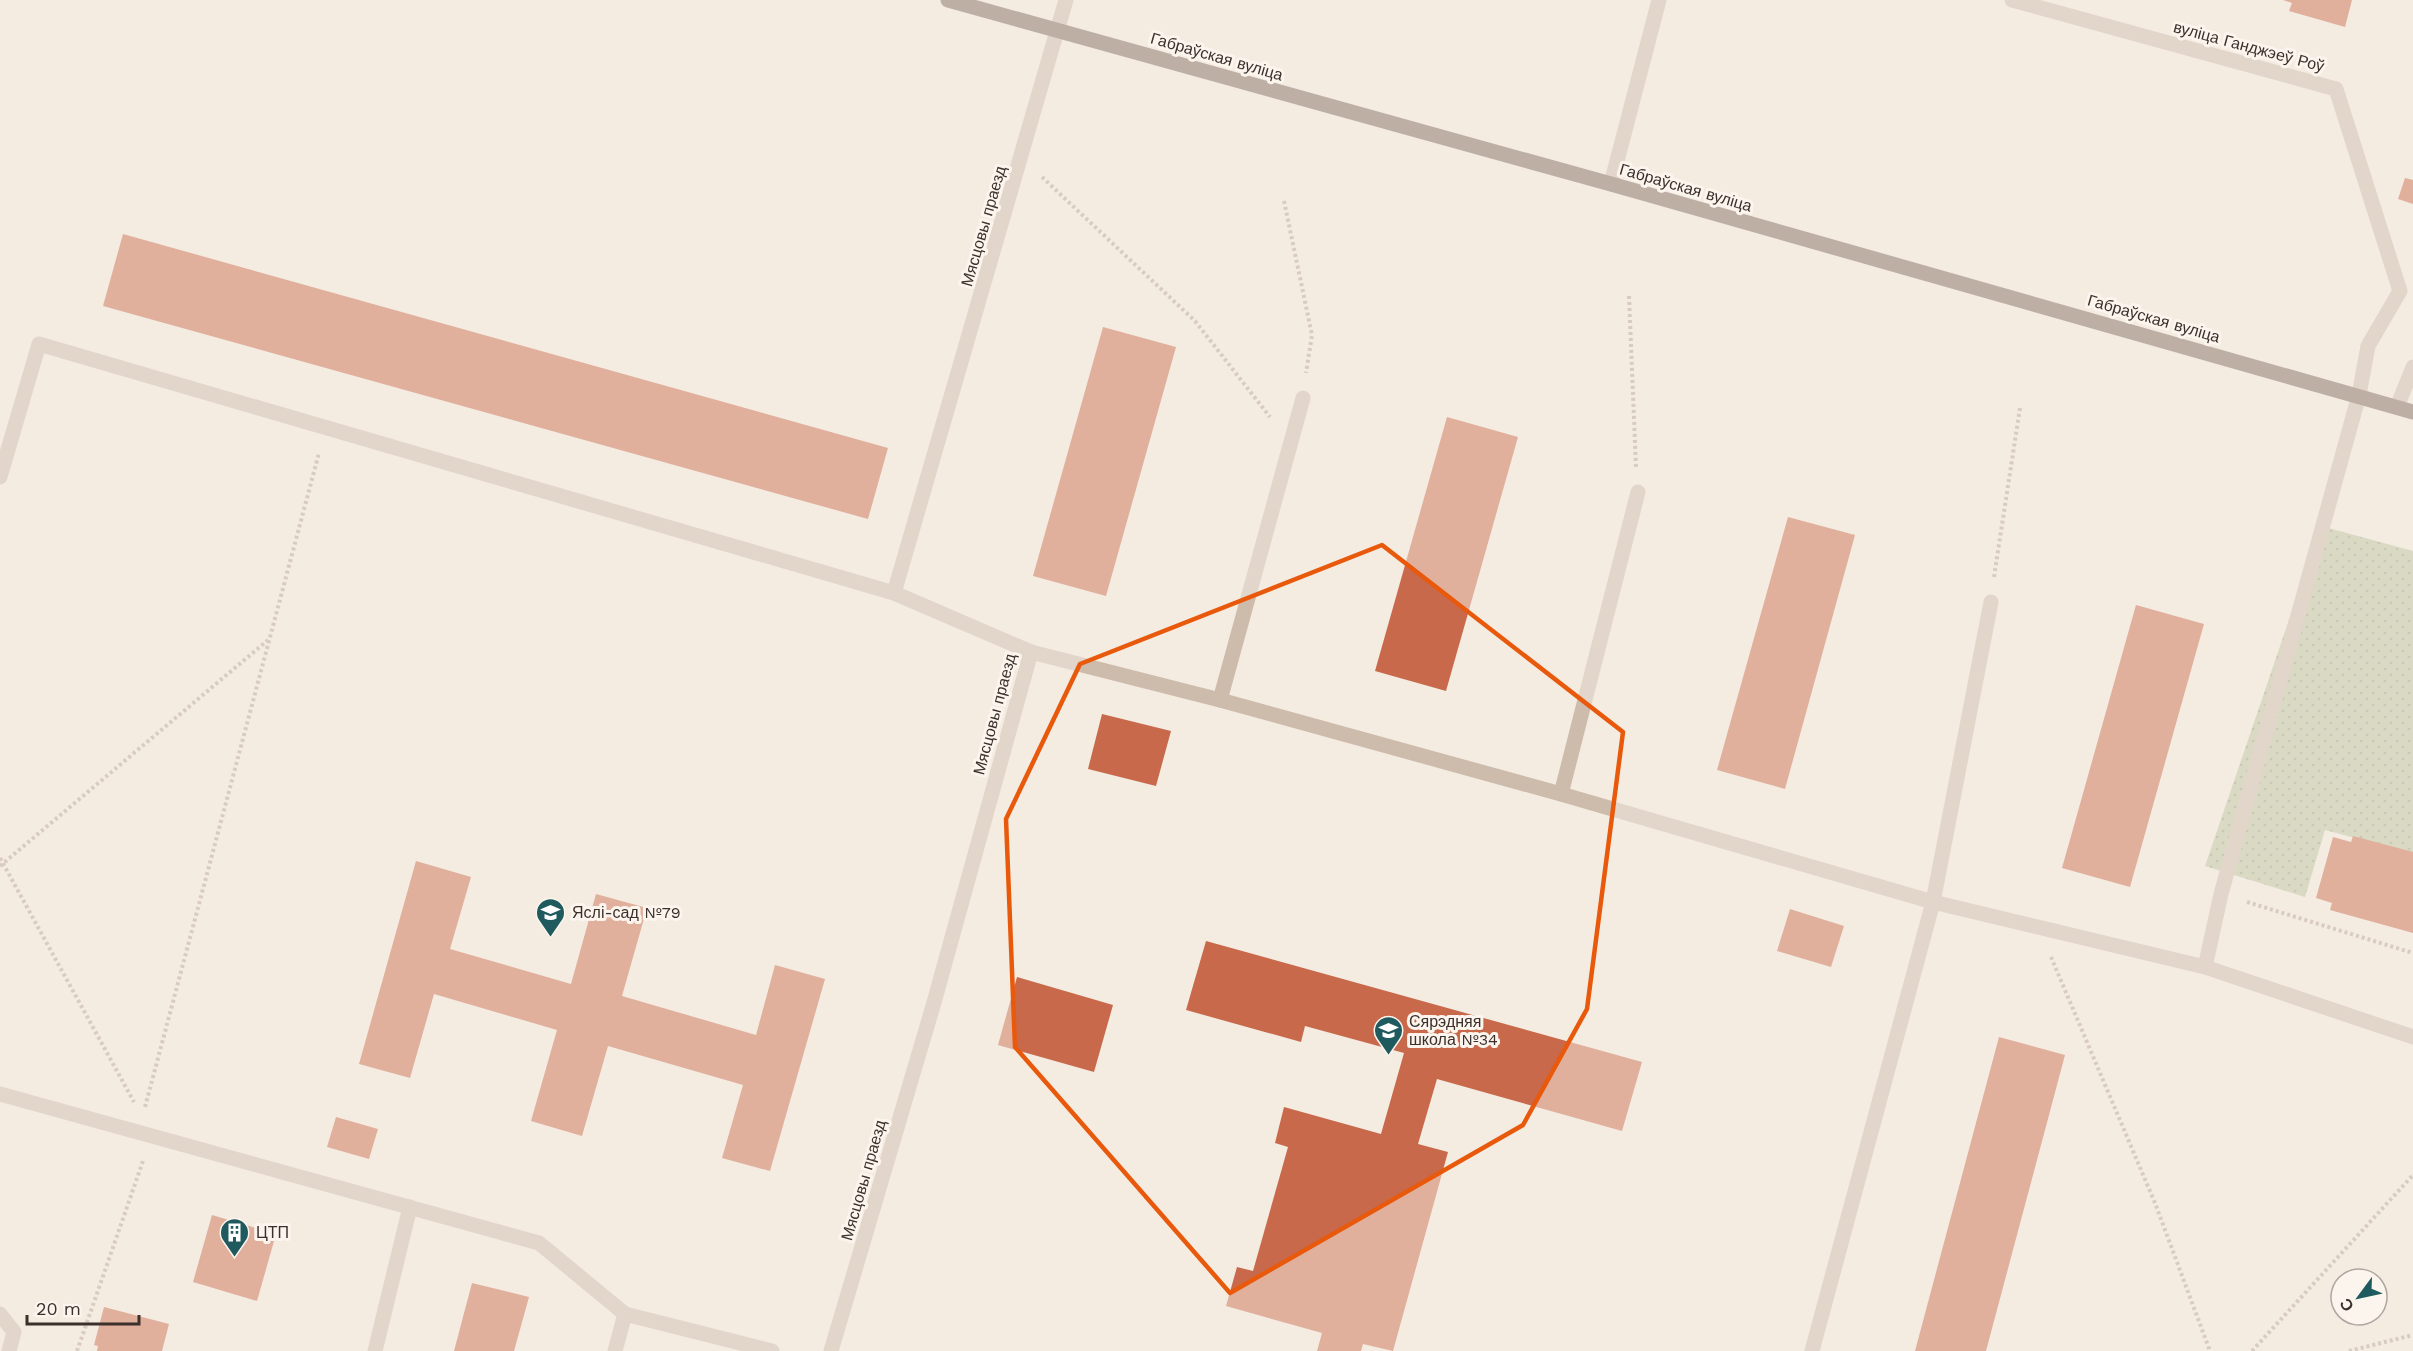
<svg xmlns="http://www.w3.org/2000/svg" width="2413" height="1351" viewBox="0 0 2413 1351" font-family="'Work Sans',sans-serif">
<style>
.park{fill:url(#park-dots)}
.building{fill:#c8694b}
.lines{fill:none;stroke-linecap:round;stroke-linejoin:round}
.path{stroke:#b9a596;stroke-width:4;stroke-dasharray:3 3;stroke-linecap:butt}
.service{stroke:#cdbbac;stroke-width:15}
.minor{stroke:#cdbbac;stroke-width:15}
.primary{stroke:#7d675c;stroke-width:15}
.marked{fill:none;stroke:#e8590c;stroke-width:4.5;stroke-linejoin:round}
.labels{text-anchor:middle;stroke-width:6;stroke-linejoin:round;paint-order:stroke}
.street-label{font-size:16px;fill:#3b302b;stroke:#fbf5ee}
.poi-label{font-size:16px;fill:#3b302b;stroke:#fbf5ee;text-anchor:start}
</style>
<defs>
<pattern id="park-dots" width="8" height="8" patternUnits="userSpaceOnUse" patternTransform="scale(1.5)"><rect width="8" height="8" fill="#b8c4a0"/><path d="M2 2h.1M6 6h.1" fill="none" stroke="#97a083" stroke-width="1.8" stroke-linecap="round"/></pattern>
</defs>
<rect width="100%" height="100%" fill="#f4ebe1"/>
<path class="park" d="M2321,526l92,25v302l-88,-23 -20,67 -100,-31z"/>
<g class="building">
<path d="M2283,0h69l-7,27 -56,-16 3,-8z"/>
<path d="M2405,178l8,2v24l-15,-5z"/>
<path d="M123,234l765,214 -20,71 -765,-213z"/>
<path d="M1103,327l73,20 -70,249 -73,-20z"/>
<path d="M1447,417l71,20 -72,254 -71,-20z"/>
<path d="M1788,517l67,18 -70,254 -68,-19z"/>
<path d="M2136,605l68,19 -74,263 -68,-19z"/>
<path d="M1102,714l69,17 -15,55 -68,-17z"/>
<path d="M2353,836l60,16v81l-83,-23 2,-7 -16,-5 17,-61 18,5z"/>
<path d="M416,861l55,16 -21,72 121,35 25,-90 51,14 -25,88 134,39 19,-70 50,14 -55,192 -48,-13 21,-73 -135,-39 -26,90 -51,-15 26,-91 -123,-36 -24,84 -51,-14z"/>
<path d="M1790,909l54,17 -13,41 -54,-16z"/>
<path d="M1206,941l436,121 -20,69 -185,-52 -19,65 30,8 -55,199 -30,-7 -2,7h-44l5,-18 -96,-27 11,-39 16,4 35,-124 -13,-4 9,-36 97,27 23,-81 -99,-27 -4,16 -115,-32z"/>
<path d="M1017,977l96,28 -19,67 -96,-27z"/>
<path d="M1999,1037l66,18 -79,296h-71z"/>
<path d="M336,1117l42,12 -9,30 -42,-12z"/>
<path d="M212,1215l64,19 -19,67 -64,-19z"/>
<path d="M472,1283l57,14 -15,54h-60z"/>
<path d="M104,1307l65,17 -7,27h-65l1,-5 -4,-1z"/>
</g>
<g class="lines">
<g class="path">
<path d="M1042,177l153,144 75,96"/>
<path d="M1284,201l28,134 -6,38"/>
<path d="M1629,296l7,171"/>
<path d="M1994,577l26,-169"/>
<path d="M0,858l134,244"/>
<path d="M0,866l268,-226"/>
<path d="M2247,902l166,51"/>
<path d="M2051,957l104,246 55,148"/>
<path d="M145,1107l174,-654"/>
<path d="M77,1351l66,-190"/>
<path d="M2252,1351l161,-176"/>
<path d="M2349,1351l64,-16"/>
</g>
<g class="service">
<path d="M2397,407l16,-40"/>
<path d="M0,477l39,-133 855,249"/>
<path d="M1031,652l189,48 341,94 372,108 272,65 208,70"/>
<path d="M1220,700l83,-302"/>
<path d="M1561,794l77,-302"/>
<path d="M2205,967l16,-73 138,-499"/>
<path d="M0,1094l539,149 86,71 147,37"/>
<path d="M0,1314l14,18 -5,19"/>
<path d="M375,1351l35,-144"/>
<path d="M615,1351l10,-37"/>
<path d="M1812,1351l121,-449 58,-300"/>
</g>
<g class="minor">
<path d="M2012,0l324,89 64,202 -32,55 -9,49"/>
<path d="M1611,184l48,-184"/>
<path d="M831,1351l102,-345 98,-354 -137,-59 172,-593"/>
</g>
<path class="primary" d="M948,0l663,184 802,228"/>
</g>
<path d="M0 0H2413V1351H0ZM1382,545l241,187 -36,277 -64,116 -293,168 -215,-246 -9,-228 74,-155z" fill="#f4ebe1" fill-opacity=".55" fill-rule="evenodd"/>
<path class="marked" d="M1382,545l241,187 -36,277 -64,116 -293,168 -215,-246 -9,-228 74,-155z"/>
<defs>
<symbol id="school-pin" viewBox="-11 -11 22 30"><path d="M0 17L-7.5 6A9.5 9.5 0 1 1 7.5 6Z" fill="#1f5a5e" stroke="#fbf5ee"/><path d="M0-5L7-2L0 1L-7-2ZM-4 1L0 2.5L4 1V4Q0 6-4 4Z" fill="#fff"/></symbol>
<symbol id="building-pin" viewBox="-11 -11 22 30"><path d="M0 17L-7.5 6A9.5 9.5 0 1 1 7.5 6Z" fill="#1f5a5e" stroke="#fbf5ee"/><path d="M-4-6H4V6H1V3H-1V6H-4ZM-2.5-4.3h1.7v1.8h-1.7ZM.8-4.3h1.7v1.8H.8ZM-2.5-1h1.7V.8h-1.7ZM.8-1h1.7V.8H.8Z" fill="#fff"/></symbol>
</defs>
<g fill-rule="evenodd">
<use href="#school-pin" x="534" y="896" width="33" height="45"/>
<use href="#school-pin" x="1372" y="1014" width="33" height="45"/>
<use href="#building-pin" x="218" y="1216" width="33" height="45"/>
</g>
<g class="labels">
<g class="street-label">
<text transform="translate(2249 46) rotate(15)" y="6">вуліца Ганджэеў Роў</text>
<text transform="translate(1217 56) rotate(16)" y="6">Габраўская вуліца</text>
<text transform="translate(1686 187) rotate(16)" y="6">Габраўская вуліца</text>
<text transform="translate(983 226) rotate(-74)" y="6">Мясцовы праезд</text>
<text transform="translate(2154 318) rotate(16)" y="6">Габраўская вуліца</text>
<text transform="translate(994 714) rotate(-75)" y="6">Мясцовы праезд</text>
<text transform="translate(863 1180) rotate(-74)" y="6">Мясцовы праезд</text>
</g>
<g class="poi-label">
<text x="572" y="918">Яслі-сад №79</text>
<text x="1409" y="1027">Сярэдняя<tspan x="1409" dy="18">школа №34</tspan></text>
<text x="256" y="1238">ЦТП</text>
</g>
</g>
<g transform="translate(2359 1297) rotate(237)"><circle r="28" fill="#fbf5ee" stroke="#aea6a0" stroke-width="1.5"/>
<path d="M0-4.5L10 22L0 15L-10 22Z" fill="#1f5a5e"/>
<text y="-9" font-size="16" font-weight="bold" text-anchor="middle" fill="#3b302b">С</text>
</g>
<path d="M27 1315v9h112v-9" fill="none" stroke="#3b302b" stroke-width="3"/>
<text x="36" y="1315" font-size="18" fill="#3b302b" stroke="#fbf5ee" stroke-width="4.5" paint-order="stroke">20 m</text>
</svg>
